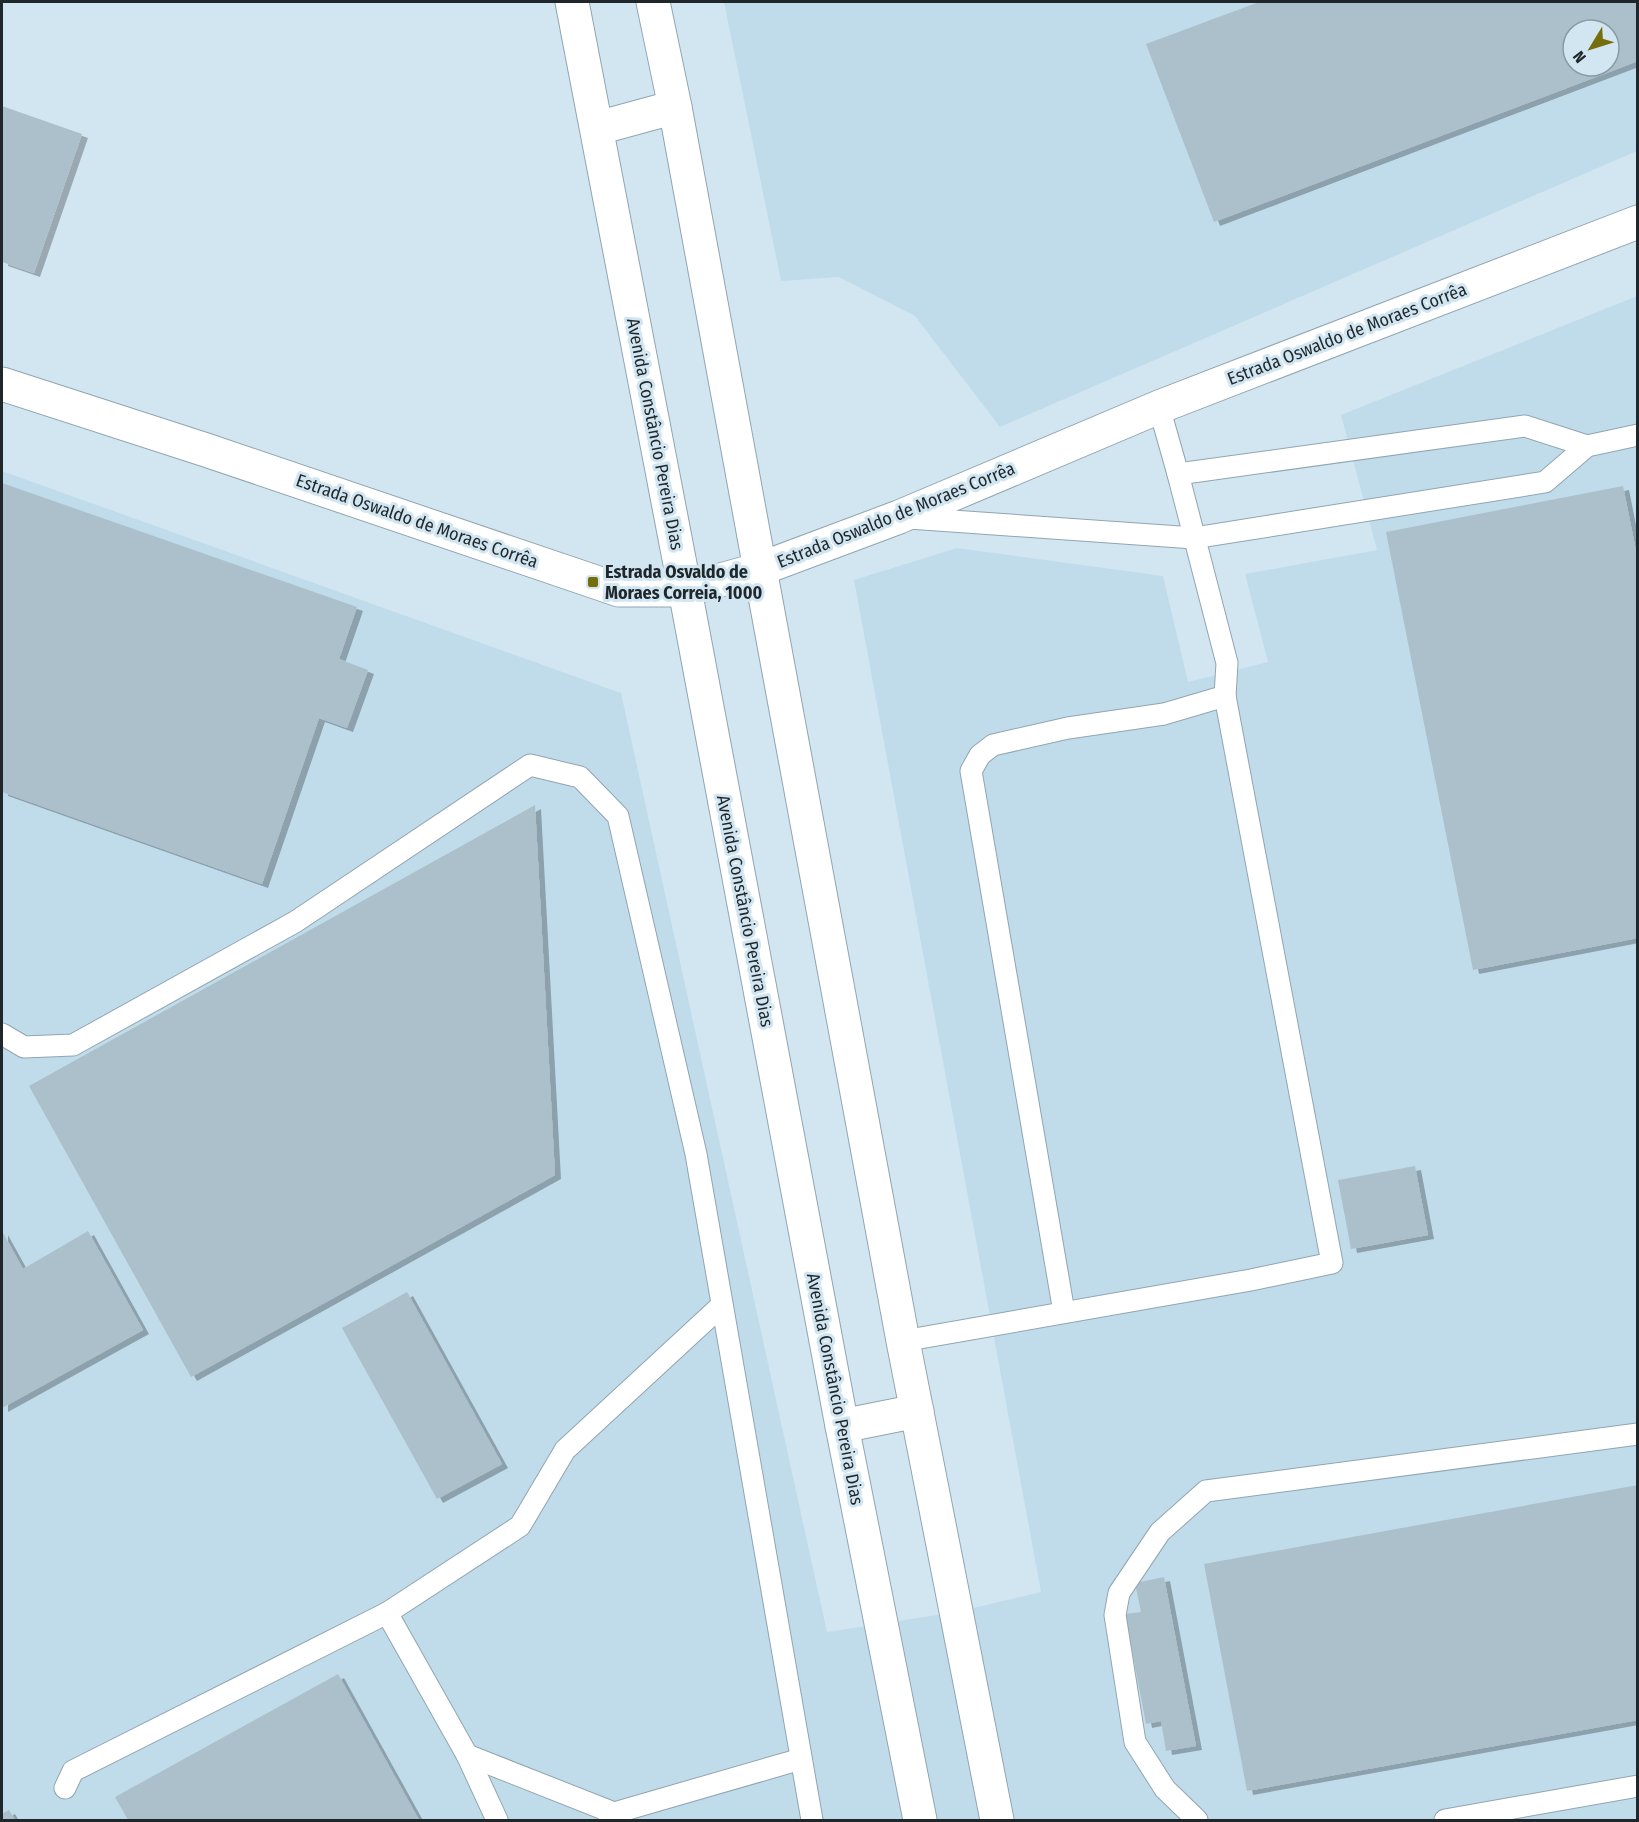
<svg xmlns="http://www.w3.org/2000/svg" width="1639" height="1822" viewBox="0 0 1639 1822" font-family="'Fira Sans Condensed',sans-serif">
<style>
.built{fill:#c0dceb;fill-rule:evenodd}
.building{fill:#acc0cb;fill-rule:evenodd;filter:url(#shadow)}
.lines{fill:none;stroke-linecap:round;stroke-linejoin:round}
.service-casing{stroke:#91a5b0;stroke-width:23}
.minor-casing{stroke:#91a5b0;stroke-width:35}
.tertiary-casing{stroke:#91a5b0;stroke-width:35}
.service{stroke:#fff;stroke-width:21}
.minor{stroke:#fff;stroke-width:33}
.tertiary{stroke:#fff;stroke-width:33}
.poi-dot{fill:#756e0b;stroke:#d2e6f2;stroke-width:2}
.labels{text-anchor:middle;stroke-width:6;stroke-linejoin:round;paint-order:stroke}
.street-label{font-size:18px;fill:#1f272b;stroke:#d2e6f2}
.poi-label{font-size:18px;font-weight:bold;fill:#1f272b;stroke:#d2e6f2;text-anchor:start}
</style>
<defs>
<filter id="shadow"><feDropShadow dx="6" dy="4" stdDeviation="0" flood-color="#0004"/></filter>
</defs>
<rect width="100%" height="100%" fill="#d2e6f2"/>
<g class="built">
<path d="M724,2h913v149l-637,276 -85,-111 -76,-39 -58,4zM1573,30h36v36h-36z"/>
<path d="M1637,296v1524h-1635v-1349l619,222 206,939 129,-20 85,-20 -187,-1012 103,-32 206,28 25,106 80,-20 -23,-88 132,-24 -36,-135z"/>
</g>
<g class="building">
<path d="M1259,2h379v59l-424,161 -68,-178zM1573,30h36v36h-36z"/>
<path d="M2,106l80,28 -48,139 -32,-11z"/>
<path d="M2,483l355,124 -18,52 29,11 -21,58 -28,-10 -57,166 -260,-92z"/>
<path d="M1623,486l15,75v377l-165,32 -87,-438z"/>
<path d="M535,805l20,370 -364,202 -162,-291z"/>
<path d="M1415,1166l13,69 -77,14 -13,-69z"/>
<path d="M2,1231l21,38 65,-38 55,99 -141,78z"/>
<path d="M407,1292l95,172 -65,35 -95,-171z"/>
<path d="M1638,1485v235l-391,71 -43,-227z"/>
<path d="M1164,1577l32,169 -30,5 -5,-30 -15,3 -21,-110 16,-2 -6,-29z"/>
<path d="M338,1674l81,146h-291l-13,-23z"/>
<path d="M9,1810l6,10h-13v-6z"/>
</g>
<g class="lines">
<defs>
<g id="service">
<path d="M1178,474l347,-48 62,20"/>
<path d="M909,518l285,20 351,-56 42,-36 51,-11"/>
<path d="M2,1034l22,13 49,-2 222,-123 235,-157 50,12 38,39 78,338 116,666"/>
<path d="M1064,1312l-93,-541 9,-16 13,-10 75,-17 96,-14 61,-18 2,-33 -49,-189 -19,-67"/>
<path d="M903,1341l348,-61 81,-17 -107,-567"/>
<path d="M467,1755l147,58"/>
<path d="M65,1788l8,-17 314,-158"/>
<path d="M497,1820l-30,-65 -80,-142 133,-87 45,-76 157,-145"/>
<path d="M609,1820l5,-7 187,-54"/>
<path d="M1197,1820l-32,-31 -30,-47 -20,-127 4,-22 41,-61 46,-41 432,-57"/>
<path d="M1445,1820l193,-34"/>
</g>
<g id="minor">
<path d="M685,590l157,836 78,394"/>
<path d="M842,1426l75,-15"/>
<path d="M997,1820l-94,-479 -143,-772 139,-52 260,-110 479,-185"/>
</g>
<g id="tertiary">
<path d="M572,2l113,588"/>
<path d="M598,128l77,-21"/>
<path d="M2,384l204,66 413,140h66l75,-21 -85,-462 -22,-105"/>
</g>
</defs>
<use href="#service" class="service-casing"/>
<use href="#minor" class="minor-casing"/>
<use href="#tertiary" class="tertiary-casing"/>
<use href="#service" class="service"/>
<use href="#minor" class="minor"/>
<use href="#tertiary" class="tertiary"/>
</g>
<rect class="poi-dot" x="587" y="576" width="12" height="12" rx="3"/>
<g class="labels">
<g class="street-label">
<text transform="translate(1347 334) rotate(-21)" y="6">Estrada Oswaldo de Moraes Corrêa</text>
<text transform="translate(655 434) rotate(79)" y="6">Avenida Constâncio Pereira Dias</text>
<text transform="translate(896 515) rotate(-22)" y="6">Estrada Oswaldo de Moraes Corrêa</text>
<text transform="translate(417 521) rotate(19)" y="6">Estrada Oswaldo de Moraes Corrêa</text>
<text transform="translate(745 911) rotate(79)" y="6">Avenida Constâncio Pereira Dias</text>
<text transform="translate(835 1389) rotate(79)" y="6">Avenida Constâncio Pereira Dias</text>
</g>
<g class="poi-label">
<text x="605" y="578">Estrada Osvaldo de<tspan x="605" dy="21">Moraes Correia, 1000</tspan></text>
</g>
</g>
<rect width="1639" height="1822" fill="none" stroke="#1f272b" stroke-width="6"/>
<g transform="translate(1591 48) rotate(232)"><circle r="28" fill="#d2e6f2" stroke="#8a9aa2" stroke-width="1.5"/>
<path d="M0-4.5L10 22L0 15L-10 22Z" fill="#756e0b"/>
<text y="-9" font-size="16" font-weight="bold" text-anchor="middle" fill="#1f272b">N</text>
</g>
</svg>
